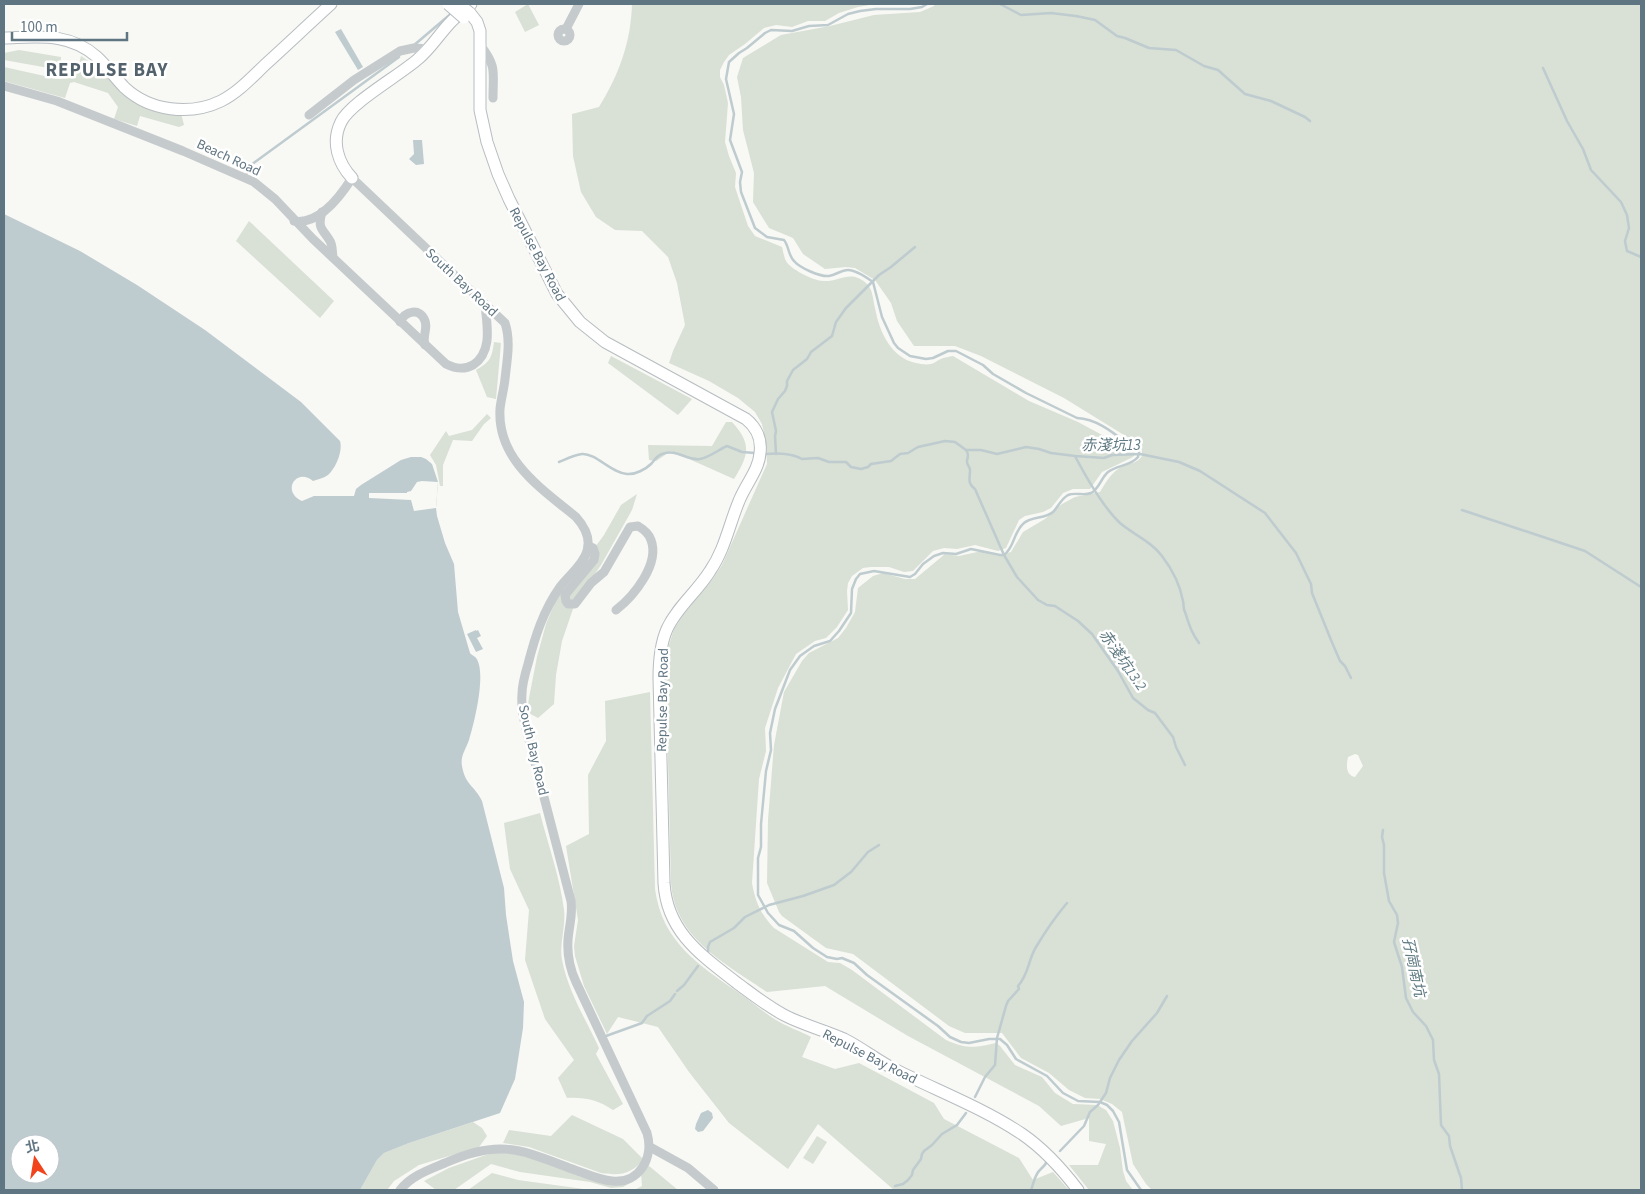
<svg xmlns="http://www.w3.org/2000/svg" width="1645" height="1194" viewBox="0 0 1645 1194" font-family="'Source Sans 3','Noto Sans TC',sans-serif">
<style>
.green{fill:#d9e0d5;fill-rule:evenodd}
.water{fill:#becbcf;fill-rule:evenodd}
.pier{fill:#f8f8f4}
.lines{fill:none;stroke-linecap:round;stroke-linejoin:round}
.stream{stroke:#becbcf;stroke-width:2.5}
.secondary-casing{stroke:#b7bdc1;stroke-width:13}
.street{stroke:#c5cacd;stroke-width:9}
.secondary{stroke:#fff;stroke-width:11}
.secondary-bridge-casing{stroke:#b7bdc1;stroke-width:13;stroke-linecap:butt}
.secondary-bridge{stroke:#fff;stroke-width:11}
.labels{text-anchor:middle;stroke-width:5;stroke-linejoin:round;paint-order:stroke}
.street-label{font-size:14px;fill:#607582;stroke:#fff}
.water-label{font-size:15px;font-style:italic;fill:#607b83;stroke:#fff}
.district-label{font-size:19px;font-weight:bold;letter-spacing:1px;fill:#53626c;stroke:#fff}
</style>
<rect width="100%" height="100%" fill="#f8f8f4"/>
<g class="green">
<path d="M528,4l11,21 -14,7 -10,-20z"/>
<path d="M632,4h284h-41l-17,3 -19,6 -14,8h-17l-16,6 -16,-2 -12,3 -19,16 -16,11 -5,7 -4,8v7l4,8 4,18 -3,39 4,14 7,17 -1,14 13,39 7,10 27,11c1,4 2,10 4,14 4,8 28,20 37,20 17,1 27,-12 43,2 7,5 7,18 9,25 4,23 16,50 41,55 4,1 11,2 15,1 4,-1 7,-4 10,-5 4,-2 8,-2 12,-3l76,45 49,21 52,28 4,3v3l-3,2 -29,14 -12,17h-17l-10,4 -12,15 -8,4 -18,4 -6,4 -13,28 -8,3 -23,-6 -18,4 -13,-1 -11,3 -20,20 -9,1 -15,-5h-18l-8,1 -11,8 -4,7 -1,8 1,19 -11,17 -11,11 -11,3 -19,13 -18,34 -13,40 1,23 -7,28 -7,104c3,18 9,32 22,45l54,34 12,1 12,7 94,70c20,9 29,8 50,3l4,3 15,19 27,12 13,16 18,11 24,1 9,5 7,11 7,27 3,23 3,10 7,9h-44l-20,-25h29l8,-21 -17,-3v-23l-28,8 -22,-20 -131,-70 -83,-50 -58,6c-41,-28 -93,-54 -96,-110l-5,-205 1,-26 7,-22 10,-15 28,-34 10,-15 45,-101 -1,-22 -4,-18 -7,-12 -17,-14 -29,-17 -40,-18 4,-12 12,-26 -8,-42 -9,-26 -26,-26 -27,-1 -19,-13 -15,-25 -8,-36 -1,-42 27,-7c20,-32 32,-65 33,-103z"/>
<path d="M935,4h706v1186h-489l-6,-6 -13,-20 -11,-52 -10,-8 -12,-5 -15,-1 -16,-8 -20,-17 -28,-15 -19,-25h-37l-16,-7 -96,-72 -27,-6 -44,-32 -3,-4 -12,-29 1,-63 6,-75 10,-53 18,-31 7,-8 29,-15 8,-10 9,-16 3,-24 15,-12 10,-3 22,6h10l30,-25 14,2 23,-5 16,5 13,-4 12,-20 22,-13 17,-15 13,-7 25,-5c6,-10 11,-19 21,-25 8,-4 16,-3 21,-11v-6l-10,-10 -68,-42 -83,-42 -26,-10h-41l-17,-25 -6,-18 -16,-23 -20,-12 -9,-1 -21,2 -22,-15 -10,-16 -24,-10 -16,-26 1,-29 -11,-43 -2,-33 -4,-20 6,-19 38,-23 49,-9 44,-11 46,-3 14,-6zM1355,754l3,1 5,11 -8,11c-9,-2 -9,-11 -7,-20z"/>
<path d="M19,50l42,7 -1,13 -56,-10v-7z"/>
<path d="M81,56c32,20 56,65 100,57l3,12 -5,2 -39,-11 -3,10 -23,-7 4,-12 -10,-14 -34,-11 -4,1 -5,15 -61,-17v-14l54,12 9,-1 5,-17 7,3z"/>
<path d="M249,221l85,80 -14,17 -84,-77z"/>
<path d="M494,342l7,1 -5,56 -9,-2 -11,-27c14,-8 16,-12 18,-28z"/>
<path d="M611,356l81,43 -14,16 -70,-52z"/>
<path d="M487,414l4,4 -7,6 -12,17 -19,-1 -10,25v21h-3l-4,-21 -6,-10 16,-24 3,5 23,-6z"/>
<path d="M726,422h6c20,22 17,33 2,57l-63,-28 -15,10 -7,-1 -1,-15 64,1z"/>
<path d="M637,494l-5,16 -31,55 -26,38 -13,38 -6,34 -2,29 -16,14 -11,-6 2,-14 8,-41 9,-33 14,-34 25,-29 19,-26 17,-30z"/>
<path d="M650,692l5,197c7,53 44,76 84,104 12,8 25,20 37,27 11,7 24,11 35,17l-9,20 33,12 24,-6 75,40 10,16 75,39 14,22 20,-8 16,18h-175l-76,-66 -30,45 -59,-46 -40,-51 -31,-45 -40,-10 -11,17 -23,-48 -9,-30 -1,-10 4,-26 -12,-74 23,-12 -1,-59 18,-34 -1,-40z"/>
<path d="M540,813c8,32 20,64 24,97 2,17 -5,33 -2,50 6,31 24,60 37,88l-3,6 27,50 -10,6c-15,-10 -28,-13 -46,-12l-9,-20 16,-18 -29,-41 -20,-59 4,-50 -19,-41 -6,-46z"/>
<path d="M572,1115l51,24 21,21c-14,14 -23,16 -43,13l-72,-26 -26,-4 6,-13 42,6z"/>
<path d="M473,1122l9,6 5,8 -8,11 -60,18 -25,16 -7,9h-27l17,-30 7,-7 25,-10z"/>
<path d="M817,1136l10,6 -14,22 -10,-6z"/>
<path d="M500,1150l27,5 97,27h8l-9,5 -12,1 -21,-6 -70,-10 -29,-8 -37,26h-18l-12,-9 25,-13z"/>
<path d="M649,1166l29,24h-44l8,-4 -1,-14z"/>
<path d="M492,1173l26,7 73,10h-123z"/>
</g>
<g class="water">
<path d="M341,29l22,38 -5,3 -23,-38z"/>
<path d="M413,140h9l2,24 -8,1 -7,-6 5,-5z"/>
<path d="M4,214l76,37 57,34 68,45 96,72 39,39c3,10 -4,27 -12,34 -4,3 -10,4 -15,6 -17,-14 -32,11 -11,20l12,-5h40l2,-7 5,-4 40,-25 10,-3h10l5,2 6,5 6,18 -2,26 1,8 8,27 9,21 4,48 12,41c0,1 6,4 6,5 11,14 -2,66 -7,82 -3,9 -9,16 -7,26 3,19 13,20 20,35l22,87 2,27 7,46 11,41 -1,26 -8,51 -15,34 -91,30 -25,10 -7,7 -17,30h-356zM20,1144h30v30h-30z"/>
<path d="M476,630v1l2,-1 3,6 -4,2 6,11 -7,3 -9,-18z"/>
<path d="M708,1110l4,3 1,5 -10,13 -5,1 -3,-3 1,-5 5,-11z"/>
</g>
<path class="pier" d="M422,481l16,1 -2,26 -22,3 -3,-11 -42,-2v-5h38v-1l4,-1 6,-9z"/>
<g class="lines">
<g class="stream">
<path d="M927,4l-5,3 -12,2h-34l-16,2 -12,3 -20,11 -19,1 -17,5 -21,-1 -6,3 -18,15 -8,5 -10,9 -3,17 8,35 -4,26 12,32 -2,10 1,10 14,36 12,9 17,3c5,6 4,15 10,21 6,7 26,16 35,15 7,-1 12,-6 19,-6 8,0 18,7 25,12l9,35 12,26 4,5 12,8 16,3 7,-1 15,-7h8l27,14 10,9 33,19 51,25c23,1 41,19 59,32l3,2 -1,5c-7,9 -21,8 -30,15 -7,6 -9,17 -17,21 -7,3 -16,-1 -23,2 -7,4 -10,12 -15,17 -8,7 -21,4 -29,11 -11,9 -9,24 -20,32h-4l-29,-6 -15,5 -13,-1 -9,3 -11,8 -8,10 -5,3 -36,-6 -14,3 -4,5 -4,10 -1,24 -12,18 -9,10 -16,5 -14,10 -10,14 -15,39 -5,24 1,17 -5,21 -5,53v23l-3,11v37l10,18 11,12 15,6 19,17 14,9 10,2 5,-1 12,5 13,12 71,51 12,11 11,5 8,1 20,-4h11l7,6 9,14 31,17 16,17 15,8 22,1 7,3 6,6 6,11 8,48 14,20"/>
<path d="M1000,4l21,11 30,-2 25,3 19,4 22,16 8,2 24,10 27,2 28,16 14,4 27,24 26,7 34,16 5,4"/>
<path d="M413,46l40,-34"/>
<path d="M1543,68l24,53 16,28 8,21 30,32 6,13 2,13 -4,13 2,10 14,6"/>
<path d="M246,175l5,-10 148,-108"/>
<path d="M966,450c4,5 1,6 1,12 0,3 3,5 3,8 0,9 -3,13 5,19l29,66 13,22 21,23 9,5 8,1 23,15 14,13 26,37 15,27 15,12 7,3 18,24 3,10 9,18"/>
<path d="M766,454c13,-1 25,-1 36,5l16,-1 11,4h17l5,5 10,2 7,-2 3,-3 20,-3 9,-7 8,-1 10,-6 27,-6 10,1 11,8h15l16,4 29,-7 13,2 12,4 24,3 29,2 8,-3 28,-1 39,8 21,9 65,42 31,40 15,31 1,9 19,47 9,21 5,5 6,12"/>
<path d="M776,454l-1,-18 1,-5 -4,-19 6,-13 7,-8 2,-5v-5l6,-11 14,-11 4,-7 21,-16 4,-14 10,-14 33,-33 12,-8 24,-20"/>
<path d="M1075,456c11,21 28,51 45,67 14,12 31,18 42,33 10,13 18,29 21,45 1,4 0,8 2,11 4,12 6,20 14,31"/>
<path d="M559,462c7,-3 15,-7 23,-8 14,-1 29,19 45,20 8,1 19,-5 24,-10 4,-4 5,-8 11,-10 15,-6 24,7 38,5 10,-2 18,-9 27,-13l15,6 13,1"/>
<path d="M1462,510l123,41 56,36"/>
<path d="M1383,830l-1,7 2,8v28l5,28 8,14 1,8 -4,19 8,25 4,31 7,14 13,14 7,14 1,20 5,14 2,51 8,11 1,10 11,32 1,12"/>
<path d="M708,953v-6l2,-5 24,-14 11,-11 24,-12 34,-9 31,-11 17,-13 17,-20 11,-7"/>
<path d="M677,991l7,-6 14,-19"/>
<path d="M606,1036l36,-13 5,-7 23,-15 5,-7"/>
<path d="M975,1097l10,-20 10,-12 2,-27 9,-32 2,-5 11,-12 -1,-3c11,-12 10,-26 18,-39 9,-15 20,-31 31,-44"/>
<path d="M1060,1151l24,-25 6,-14 8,-7 8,-12 4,-15 9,-18 13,-19 25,-28 10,-17"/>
<path d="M895,1186l8,-2 5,-4 4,-5 1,-5 8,-11 1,-5 2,-3 8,-6 10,-11 15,-9 9,-12"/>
<path d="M1031,1190c2,-5 3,-11 6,-16 2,-5 8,-7 10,-13"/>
</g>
<defs>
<g id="secondary">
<path d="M470,13l7,9 3,9v79l7,32 11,32 11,25 48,95 23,28 25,20 141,77c10,8 16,20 14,34 -1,17 -15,32 -21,48 -10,24 -14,48 -29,70 -13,21 -33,36 -43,58 -7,16 -8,32 -8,49l5,205c3,49 37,72 73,100 15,11 30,23 47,32 19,10 40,15 60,24 18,9 34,22 52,31 42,21 87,38 126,64 22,15 40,35 56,56"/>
<path d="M4,38c34,-1 65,-6 93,19 10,9 18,21 28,31 25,23 65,28 96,13 18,-9 32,-25 46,-38 22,-20 43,-40 64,-59"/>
<path d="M352,178c-14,-15 -21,-36 -11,-56 9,-19 59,-47 77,-63 12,-10 20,-23 31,-35 6,-7 15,-14 22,-20"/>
</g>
</defs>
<use href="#secondary" class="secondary-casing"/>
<g class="street">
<path d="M566,29l13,-25"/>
<circle cx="564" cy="35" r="6"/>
<path d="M481,46c16,21 12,26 12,52"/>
<path d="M4,86l53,15 126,50 71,31 21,17 38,40 133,125c10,5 18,6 27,1 20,-13 14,-40 12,-60"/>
<path d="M309,115l45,-35 46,-29 14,-3 14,1"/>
<path d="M322,212c-5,17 1,17 8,29 3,5 2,11 3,16"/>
<path d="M294,221c25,4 46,-24 58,-43l153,145c6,18 2,37 0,56 -1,10 -4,20 -5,30 -3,51 42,80 76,108 9,10 15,21 11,34 -4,14 -19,25 -27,36 -17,24 -25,50 -32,77 -3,10 -6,20 -6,30 -1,12 1,23 4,34l45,173c2,14 -2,25 -3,39 -1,15 2,29 8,42l71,151c7,24 -7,51 -35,48 -13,-1 -25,-7 -37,-11 -54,-20 -74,-32 -130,-7 -17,7 -34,13 -45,27"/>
<path d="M400,322c5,-11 20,-15 25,-1 3,8 -3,15 0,24"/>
<path d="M588,546l5,2 2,6 -1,6 -29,35 1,6 2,3h7l16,-21 13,-11 26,-45 8,-1c5,3 11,7 13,14 9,24 -17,56 -35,70"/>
<path d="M650,1147l38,21 26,22"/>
</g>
<use href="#secondary" class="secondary"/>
<defs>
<g id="secondary-bridge">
<path d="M448,4l16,14"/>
<path d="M459,4l11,9"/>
</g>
</defs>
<use href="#secondary-bridge" class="secondary-bridge-casing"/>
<use href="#secondary-bridge" class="secondary-bridge"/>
</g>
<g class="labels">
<g class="street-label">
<text transform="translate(229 157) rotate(25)" y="5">Beach Road</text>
<text transform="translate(538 254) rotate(62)" y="5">Repulse Bay Road</text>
<text transform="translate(462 282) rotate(43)" y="5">South Bay Road</text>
<text transform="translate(662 700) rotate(-89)" y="5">Repulse Bay Road</text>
<text transform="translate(534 750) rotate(77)" y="5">South Bay Road</text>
<text transform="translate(870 1056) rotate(27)" y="5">Repulse Bay Road</text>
</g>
<g class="water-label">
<text x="1111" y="450">赤淺坑13</text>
<text transform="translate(1123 660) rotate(55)" y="5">赤淺坑13.2</text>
<text transform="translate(1414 967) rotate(78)" y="5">孖崗南坑</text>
</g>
<g class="district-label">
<text x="107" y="76">REPULSE BAY</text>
</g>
</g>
<rect width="1645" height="1194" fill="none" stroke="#607582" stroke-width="10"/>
<g transform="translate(35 1159) rotate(348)"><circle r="24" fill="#ffffff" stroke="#bfc8cd"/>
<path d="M0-4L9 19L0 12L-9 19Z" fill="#f1441c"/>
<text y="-8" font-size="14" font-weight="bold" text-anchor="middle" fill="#607582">北</text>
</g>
<path d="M12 32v8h115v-8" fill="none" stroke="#607582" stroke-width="2.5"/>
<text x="20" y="32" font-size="15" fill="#607582" stroke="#ffffff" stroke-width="4" paint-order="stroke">100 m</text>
</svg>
